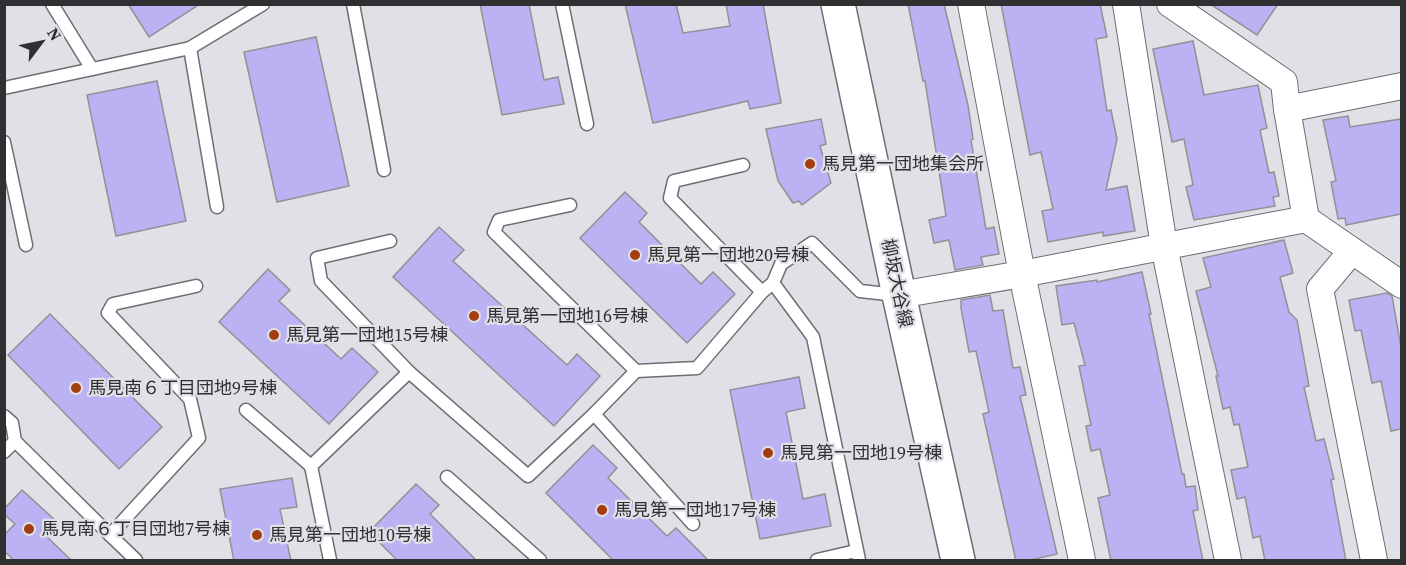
<svg xmlns="http://www.w3.org/2000/svg" width="1406" height="565" viewBox="0 0 1406 565" font-family="'Source Serif 4','Noto Sans JP',serif">
<style>
.building{fill:#bab2f3;stroke:#919196;stroke-width:1.5}
.lines{fill:none;stroke-linecap:round;stroke-linejoin:round}
.lane-casing{stroke:#6c6f73;stroke-width:15}
.street-casing{stroke:#6c6f73;stroke-width:28}
.secondary-casing{stroke:#6c6f73;stroke-width:36}
.lane{stroke:#fff;stroke-width:12}
.street{stroke:#fff;stroke-width:26}
.secondary{stroke:#fff;stroke-width:33}
.poi-dot{fill:#a33e13;stroke:#dfe1e6;stroke-width:2}
.labels{text-anchor:middle;stroke-width:4.5;stroke-linejoin:round;paint-order:stroke}
.poi-label{font-size:18px;fill:#2f3032;stroke:#dfe1e6;text-anchor:start}
.street-label{font-size:18px;fill:#2f3032;stroke:#dfe1e6}
</style>
<rect width="100%" height="100%" fill="#dfe1e6"/>
<g class="building">
<path d="M128,4h72l-51,33z"/>
<path d="M480,4h49l15,76 14,-3 6,27 -62,11z"/>
<path d="M625,4h51l7,29 47,-7 -4,-22h37l18,99 -31,6 -2,-8 -95,22z"/>
<path d="M908,4h36l24,101 5,34 -2,1 15,89 8,-2 5,27 -18,3 2,8 -28,5 -6,-30 -15,3 -5,-23 17,-4 -21,-135h-2z"/>
<path d="M1001,4h99l7,33 -11,2 11,72 4,-1 6,29 -11,51 21,-4 8,45 -32,5v-4l-55,10 -6,-31 11,-2 -12,-57 -11,3z"/>
<path d="M1210,4h68l-21,31z"/>
<path d="M316,37l33,149 -72,16 -33,-150z"/>
<path d="M1193,41l11,54 54,-10 9,43 -7,2 9,43 5,-1 5,24 -6,1 2,9 -81,14 -8,-33 7,-2 -9,-46 -12,3 -19,-93z"/>
<path d="M157,81l29,140 -70,15 -29,-141z"/>
<path d="M1348,116l2,11 51,-8v95l-55,11 -1,-7 -7,1 -7,-37 5,-1 -13,-61z"/>
<path d="M821,119l5,25 -6,2 11,37 -29,22 -3,-4 -6,2 -15,-22 -12,-52z"/>
<path d="M625,192l22,21 -8,9 62,62 12,-12 22,22 -48,49 -107,-105z"/>
<path d="M439,227l25,23 -11,11 114,104 10,-11 23,22 -46,50 -161,-149z"/>
<path d="M1284,240l9,33 -13,4 9,35 8,8 12,66 -5,1 12,54 8,-2 10,40 -3,1 15,81h-81l-5,-25 -7,2 -8,-41 -8,2 -6,-29 17,-3 -9,-43 -5,1 -4,-18 -7,2 -7,-33h2l-22,-85 15,-4 -8,-29z"/>
<path d="M268,269l22,21 -11,11 62,58 11,-11 26,24 -49,52 -110,-102z"/>
<path d="M1142,272l9,42h-2l33,160h2l2,13 9,-1 3,24 -5,1 10,50h-92l-13,-63 12,-3 -10,-46 -9,2 -5,-25 5,-1 -12,-59 6,-1 -11,-42 -12,2 -6,-39 41,-6v2z"/>
<path d="M1387,293l5,3 9,51v82l-10,2 -10,-50 -9,2 -11,-53 -6,1 -6,-31z"/>
<path d="M990,295l3,16 10,-1 10,58 7,-1 6,28 -6,1 37,158 -31,7h-10l-33,-147 6,-2 -13,-61 -7,1 -8,-44v-8z"/>
<path d="M50,314l112,113 -43,42 -111,-114z"/>
<path d="M799,377l6,31 -19,4 17,87 22,-5 6,32 -71,13 -30,-149z"/>
<path d="M593,445l24,23 -9,10 59,58 9,-8 33,33h-95l-68,-68z"/>
<path d="M292,478l5,29 -17,2 11,52h-57l-14,-72z"/>
<path d="M416,484l23,21 -9,9 47,47h-79l-29,-29z"/>
<path d="M22,490l34,31 -12,13 28,27h-57l-11,-10v-16l11,-11 -11,-10v-5z"/>
</g>
<g class="lines">
<defs>
<g id="lane">
<path d="M52,4l40,65"/>
<path d="M353,4l31,166"/>
<path d="M562,4l25,120"/>
<path d="M190,48l27,159"/>
<path d="M4,88l186,-40 73,-44"/>
<path d="M4,142l22,103"/>
<path d="M743,165l-69,16 -4,17 92,94"/>
<path d="M570,205l-71,15 -5,12 142,139 61,-3 65,-76 11,-9"/>
<path d="M390,241l-73,17 4,23 88,91 119,104 66,-62 42,-43"/>
<path d="M246,410l65,56"/>
<path d="M594,414l99,110"/>
<path d="M4,416l8,7 3,18"/>
<path d="M4,452l11,-11 95,94 89,-97 -9,-39 -82,-86 5,-9 83,-18"/>
<path d="M447,477l93,83"/>
<path d="M110,535l26,25"/>
<path d="M330,560l-19,-94 98,-94"/>
<path d="M817,560l39,-9"/>
<path d="M859,560l-46,-223 -40,-54 8,-19 31,-21 48,48 36,4"/>
</g>
<g id="street">
<path d="M971,4l51,270 60,286"/>
<path d="M1126,4l38,242 64,314"/>
<path d="M1170,4l114,78 3,27 115,-23"/>
<path d="M1287,109l19,110"/>
<path d="M1352,251l-32,38 54,271"/>
<path d="M899,295l123,-21 284,-55 96,66"/>
</g>
<path id="secondary" d="M838,4l61,291 59,265"/>
</defs>
<use href="#lane" class="lane-casing"/>
<use href="#street" class="street-casing"/>
<use href="#secondary" class="secondary-casing"/>
<use href="#lane" class="lane"/>
<use href="#street" class="street"/>
<use href="#secondary" class="secondary"/>
</g>
<g class="poi-dot">
<circle cx="810" cy="164" r="6"/>
<circle cx="635" cy="255" r="6"/>
<circle cx="474" cy="316" r="6"/>
<circle cx="274" cy="335" r="6"/>
<circle cx="76" cy="388" r="6"/>
<circle cx="768" cy="453" r="6"/>
<circle cx="602" cy="510" r="6"/>
<circle cx="29" cy="529" r="6"/>
<circle cx="257" cy="535" r="6"/>
</g>
<g class="labels">
<g class="poi-label">
<text x="822" y="170">馬見第一団地集会所</text>
<text x="647" y="261">馬見第一団地20号棟</text>
<text x="486" y="322">馬見第一団地16号棟</text>
<text x="286" y="341">馬見第一団地15号棟</text>
<text x="88" y="394">馬見南６丁目団地9号棟</text>
<text x="780" y="459">馬見第一団地19号棟</text>
<text x="614" y="516">馬見第一団地17号棟</text>
<text x="41" y="535">馬見南６丁目団地7号棟</text>
<text x="269" y="541">馬見第一団地10号棟</text>
</g>
<g class="street-label">
<text transform="translate(897 283) rotate(78)" y="6">柳坂大谷線</text>
</g>
</g>
<rect width="1406" height="565" fill="none" stroke="#2f3032" stroke-width="12"/>
<g transform="translate(42 42) rotate(58)" stroke="#dfe1e6" stroke-width="4.5" paint-order="stroke">
<path d="M0-4.5L10 22L0 15L-10 22Z" fill="#2f3032"/>
<text y="-9" font-size="16" font-weight="bold" text-anchor="middle" fill="#2f3032">N</text>
</g>
</svg>
